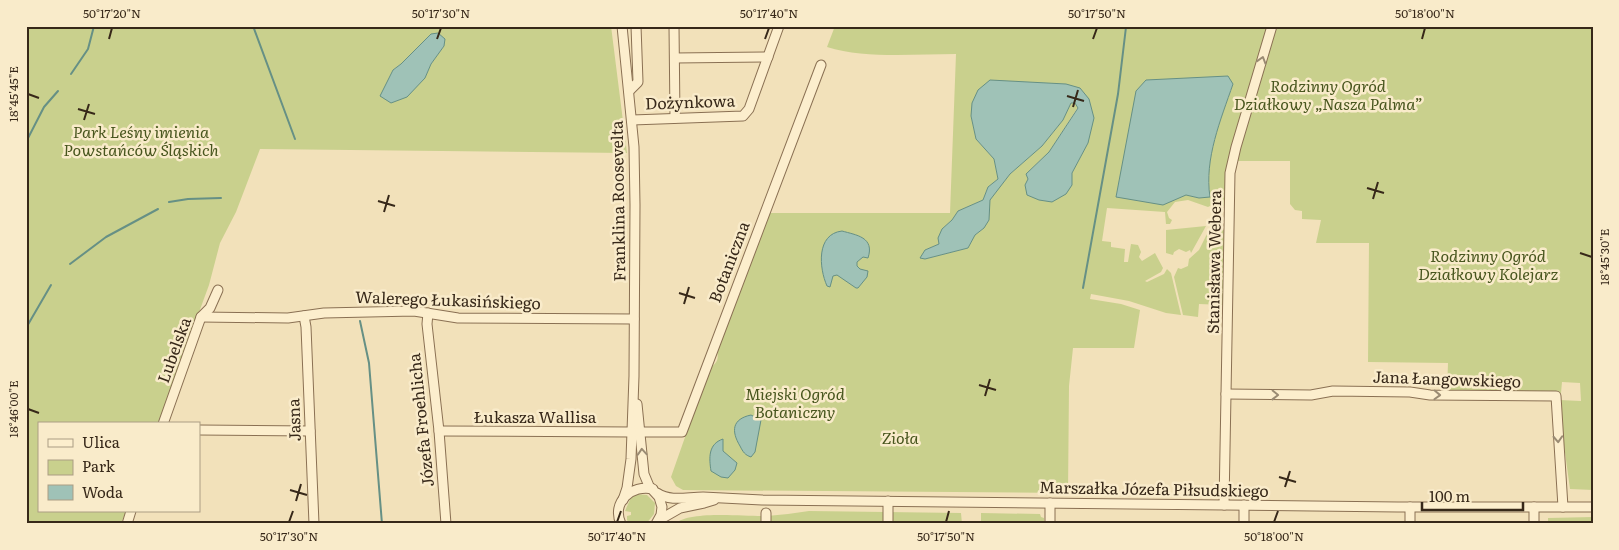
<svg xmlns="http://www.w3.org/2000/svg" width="1619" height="550" viewBox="0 0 1619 550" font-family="Literata,serif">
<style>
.green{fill:#c9d08d;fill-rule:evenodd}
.water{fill:#9fc2b7;stroke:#669085}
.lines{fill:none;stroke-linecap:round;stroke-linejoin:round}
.stream{stroke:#669085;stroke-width:2}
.minor-casing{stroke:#8a7053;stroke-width:11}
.minor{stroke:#fceecd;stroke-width:9}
.oneway{stroke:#9a8b73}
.ticks{fill:none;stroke:#372819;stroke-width:2}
.labels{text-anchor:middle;stroke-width:5;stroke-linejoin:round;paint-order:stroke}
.park-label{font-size:16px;font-style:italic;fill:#48561e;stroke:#f9ebca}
.street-label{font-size:16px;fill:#372819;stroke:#f9ebca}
.neatline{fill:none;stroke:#372819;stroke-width:2}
.ticks-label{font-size:12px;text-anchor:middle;fill:#372819}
</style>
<rect width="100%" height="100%" fill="#f2e1ba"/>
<g class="green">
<path d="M26,26h585l16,127 -367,-4 -24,63 -16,31 -11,42 -51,139h-119v87h87l-5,13h-95zM431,34l13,12 -13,18 -6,14 -37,3 5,-11 8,-6z"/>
<path d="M835,26h433l-42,181 -10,-4 -8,4 -20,-7 -13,2 -8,10 2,6 3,2 -2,4h-4l-1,-12 -58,-4 -5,33 9,1v5l14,2 -1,13h4l3,-18 7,1 3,7 -2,5 3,4 13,-8 8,15 -2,4 -16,9 2,1 17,-8 3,-5 4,4 10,42 -15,-2 -37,-12 -38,-7 -1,5 31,5 19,6 -6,38h-61l-4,38 -1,107 -385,-3 -7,-4 -5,-9 38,-108c8,-6 10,-9 8,-19l50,-137h183l6,-159c-41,0 -91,5 -129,-7zM1233,84c-12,35 -29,75 -23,112l-11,2 -13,-3 -70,1 5,-23zM1089,99l-1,44 -16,30v12l-46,-11 23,-22 29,-45 -3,-4h-4l-8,17 -21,26 -32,28 -21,26 -1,20 -4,8 -9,7 -7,13 -43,11v-9l14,-6 3,-15 10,-9 6,-9 25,-11 5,-13 10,-8 -4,-20 -18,-20 -5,-23z"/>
<path d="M1276,26h317v464l-23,-1 -9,-66 -2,-23 22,1 -1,-18 -18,-1 -1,11h-2l-112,-1 1,-29 -80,-1 1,-119h-53l5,-23 -19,-1v-8l-7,-1 -5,-6v-43h-53z"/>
<path d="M1206,226l-15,27 -1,-3 -4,2 -7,-3 -5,3 -1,3 -7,-2v-23z"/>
<path d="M1214,229v1h10v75l-25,-1 -1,13 -15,-2 -9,-38 4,-9 3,1 7,-3 1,-7 10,-9 10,-20z"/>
<path d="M636,494l11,1 8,8 -1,11 -8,10h-16l-3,-4v-4l4,-1v-3l-6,-1 7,-16z"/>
<path d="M809,511l152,2 1,11h-287c15,-14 71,-7 92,-8 14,-1 28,-3 42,-5z"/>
<path d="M981,513l59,1 1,3 3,1v6h-63z"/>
<path d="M1593,517v7h-45v-6z"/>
</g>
<g class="water">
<path d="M438,33l7,6 -1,7 -13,18 -6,14 -18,19 -16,6 -11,-7 13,-26 8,-6 30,-30z"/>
<path d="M1228,76l5,8c-12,35 -29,75 -23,113l-11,1 -13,-3 -23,10 -47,-8 20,-106 10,-11z"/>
<path d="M990,80l76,4 14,4 9,11 5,19 -6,25 -16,30v12l-6,9 -14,8 -13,-2 -12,-5 -2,-10 3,-6 -2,-5 23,-22 29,-44 -3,-5h-4l-8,17 -21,26 -32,28 -20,26 -1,20 -5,8 -9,7 -7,13 -43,11 -5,-1 5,-8 14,-6 -1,-6 4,-9 10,-9 6,-9 25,-11 5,-13 10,-8 -4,-20 -18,-20 -5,-23 1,-13 6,-13z"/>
<path d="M842,231c14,4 33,6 26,27l-5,-1 -6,5v4l3,3 8,2 -1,6 -9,11h-2l-19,-13 -4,1 -3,11 -3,-1c-8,-18 -11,-52 15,-55z"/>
<path d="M751,415l10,5 -6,32 -4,5c-6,-2 -8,-5 -11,-11 -9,-15 -8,-27 11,-31z"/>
<path d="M723,439v12l14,12 -2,7 -7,8 -7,-1 -10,-6c-2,-13 -3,-27 12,-32z"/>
</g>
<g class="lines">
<g class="stream">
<path d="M253,26l42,113"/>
<path d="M71,74l17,-25 6,-23"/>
<path d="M26,142l18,-35 14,-16"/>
<path d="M169,202l19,-3 33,-1"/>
<path d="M70,264l36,-27 52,-28"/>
<path d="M1083,288l35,-194 8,-67"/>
<path d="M360,321l9,42 13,161"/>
<path d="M26,328l25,-43"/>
</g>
<defs>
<g id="minor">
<path d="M622,26l12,121 1,58 -1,171 -3,83 -4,29 -4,12"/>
<path d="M674,26l1,92"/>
<path d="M675,58l93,-1"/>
<path d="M629,91l9,-9 -2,-56"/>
<path d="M632,120l111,-4 6,-7 30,-83"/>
<path d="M428,313l-1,11 12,107 7,93"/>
<path d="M304,316l2,11 8,197"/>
<path d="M201,317l87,1 36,-5 90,-2 44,7 176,1"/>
<path d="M1226,394l85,1 22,-4 77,1 20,3 126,1 7,111"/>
<path d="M637,404l7,70 5,12 10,11 3,10 -1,8 -5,9"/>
<path d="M163,424l38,-107 9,-9 8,-18"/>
<path d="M199,430l111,1"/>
<path d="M439,431l192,1"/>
<path d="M640,432h42l139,-367"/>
<path d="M657,493c14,9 30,4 46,4 19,1 39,2 59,3l636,7h195"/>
<path d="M1224,505l6,-332 6,-26 36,-121"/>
<path d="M1534,507v17"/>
<path d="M659,520l21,-12 24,-5 10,-3"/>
<path d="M127,524l4,-13"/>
<path d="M621,524c-10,-22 11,-40 32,-35"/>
<path d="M766,524v-11"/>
<path d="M888,524v-23"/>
<path d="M1050,524v-21"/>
<path d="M1244,524v-19"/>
<path d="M1410,524v-17"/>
</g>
</defs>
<use href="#minor" class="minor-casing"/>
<use href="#minor" class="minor"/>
</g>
<defs><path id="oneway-chevron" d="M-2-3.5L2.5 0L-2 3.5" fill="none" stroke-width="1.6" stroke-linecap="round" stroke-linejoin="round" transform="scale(1.25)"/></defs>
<g class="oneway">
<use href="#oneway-chevron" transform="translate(1262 60) rotate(-73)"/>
<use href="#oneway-chevron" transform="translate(1275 395) rotate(1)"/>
<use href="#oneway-chevron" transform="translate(1437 395) rotate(2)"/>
<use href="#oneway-chevron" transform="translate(1558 439) rotate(87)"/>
<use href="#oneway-chevron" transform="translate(642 452) rotate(-94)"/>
</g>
<path class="ticks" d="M109,39l3,-11M437,39l4,-11M765,39l4,-11M1093,39l4,-11M1422,39l3,-11M28,94l11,4M1067,96l17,5M1073,107l5,-17M78,109l17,5M84,120l5,-16M1367,188l17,5M1373,199l5,-17M378,201l17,5M384,212l5,-17M1580,253l12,4M679,293l16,5M684,304l5,-17M979,385l17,5M985,396l5,-17M28,409l11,4M1279,477l17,5M1285,487l5,-16M290,490l17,5M296,501l5,-17M289,522l4,-11M617,522l4,-11M946,522l3,-11M1274,522l4,-11"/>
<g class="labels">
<g class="park-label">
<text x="1328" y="92">Rodzinny Ogród<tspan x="1328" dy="18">Działkowy „Nasza Palma”</tspan></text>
<text x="141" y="138">Park Leśny imienia<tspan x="141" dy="18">Powstańców Śląskich</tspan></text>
<text x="1488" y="262">Rodzinny Ogród<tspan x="1488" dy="18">Działkowy Kolejarz</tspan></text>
<text x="795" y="400">Miejski Ogród<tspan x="795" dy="18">Botaniczny</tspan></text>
<text x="900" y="444">Zioła</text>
</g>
<g class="street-label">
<text transform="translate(690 102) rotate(-2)" y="6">Dożynkowa</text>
<text transform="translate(618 201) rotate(-91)" y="6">Franklina Roosevelta</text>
<text transform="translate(729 262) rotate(-69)" y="6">Botaniczna</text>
<text transform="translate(1214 262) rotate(-89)" y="6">Stanisława Webera</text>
<text transform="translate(448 300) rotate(2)" y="6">Walerego Łukasińskiego</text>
<text transform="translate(174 350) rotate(-70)" y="6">Lubelska</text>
<text transform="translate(1447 379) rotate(2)" y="6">Jana Łangowskiego</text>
<text x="535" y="423">Łukasza Wallisa</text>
<text transform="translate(294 420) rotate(-92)" y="6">Jasna</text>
<text transform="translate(421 420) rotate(-96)" y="6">Józefa Froehlicha</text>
<text transform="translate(1154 489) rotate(1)" y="6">Marszałka Józefa Piłsudskiego</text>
</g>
</g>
<rect width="1619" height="550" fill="none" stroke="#f9ebca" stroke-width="55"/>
<rect x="38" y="422" width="162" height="90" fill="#f9ebca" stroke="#ab9d83"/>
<rect x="48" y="439" width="25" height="8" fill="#fceecd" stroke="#ab9d83"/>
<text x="82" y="448" font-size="15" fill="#372819">Ulica</text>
<rect x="48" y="460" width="25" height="15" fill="#c9d08d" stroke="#ab9d83"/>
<text x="82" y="472" font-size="15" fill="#372819">Park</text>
<rect x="48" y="485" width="25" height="15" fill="#9fc2b7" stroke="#ab9d83"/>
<text x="82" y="498" font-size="15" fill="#372819">Woda</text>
<path d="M1422 502v8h101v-8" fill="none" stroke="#372819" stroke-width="2.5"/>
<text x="1429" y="502" font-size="15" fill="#372819" stroke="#f9ebca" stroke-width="4" paint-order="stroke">100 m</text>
<rect x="28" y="28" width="1564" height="494" class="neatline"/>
<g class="ticks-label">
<text x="112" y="18">50°17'20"N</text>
<text x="441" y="18">50°17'30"N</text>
<text x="769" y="18">50°17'40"N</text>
<text x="1097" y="18">50°17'50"N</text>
<text x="1425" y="18">50°18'00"N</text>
<text transform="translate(14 94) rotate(-90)" y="4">18°45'45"E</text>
<text transform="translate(1605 257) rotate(-90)" y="4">18°45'30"E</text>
<text transform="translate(14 409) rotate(-90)" y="4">18°46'00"E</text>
<text x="289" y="541">50°17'30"N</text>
<text x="617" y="541">50°17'40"N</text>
<text x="946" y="541">50°17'50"N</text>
<text x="1274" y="541">50°18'00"N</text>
</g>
</svg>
